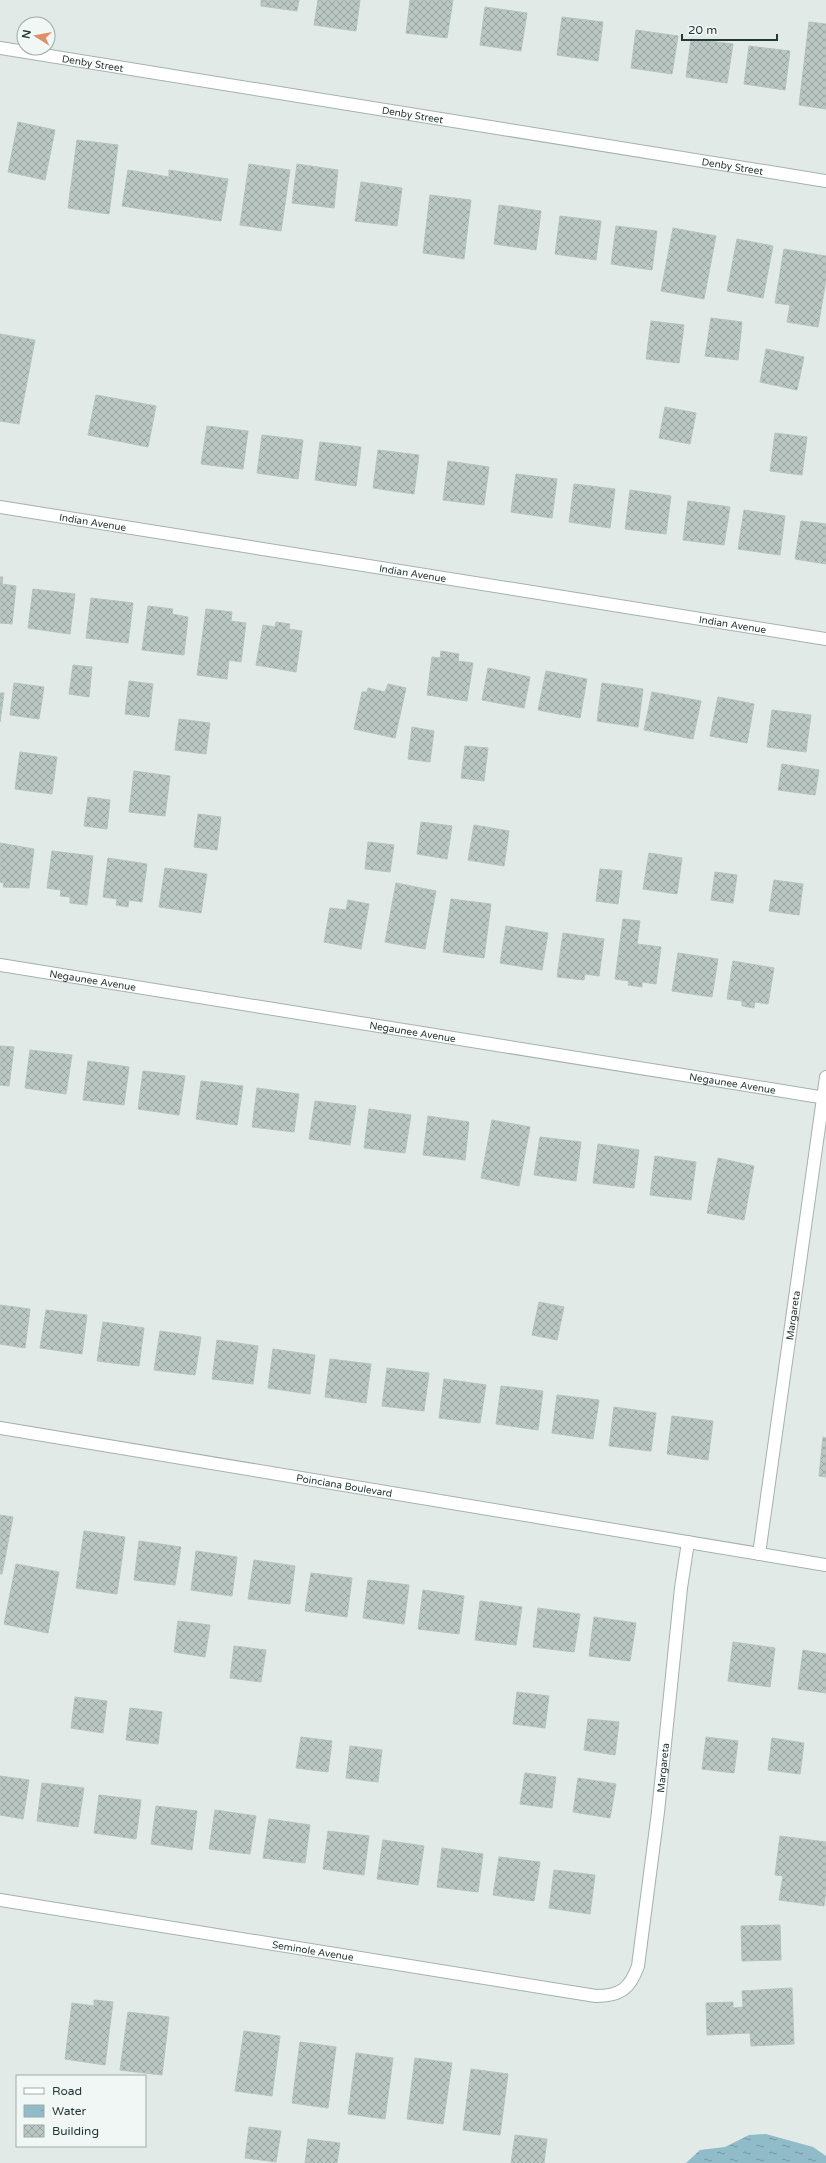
<svg xmlns="http://www.w3.org/2000/svg" width="826" height="2163" viewBox="0 0 826 2163" font-family="'Varela Round',sans-serif">
	<defs>
		<pattern id="water-ripples" width="26" height="14" patternUnits="userSpaceOnUse"><rect width="26" height="14" fill="#90bbc8"/><path d="M2 4q2-2 4 0t4 0M15 11q2-2 4 0t4 0" fill="none" stroke="#7599a3"/></pattern>
		<pattern id="building-cross-hatch" width="8" height="8" patternUnits="userSpaceOnUse"><rect width="8" height="8" fill="#bac7c3"/><path d="M0 0l8 8M0 8l8-8" fill="none" stroke="#97a39f"/></pattern>
	</defs>
	<rect width="100%" height="100%" fill="#e2eae7"/>
	<path fill="url(#water-ripples)" d="M766,2134L813,2147L826,2156V2163H686L700,2150L725,2147L749,2135Z"/>
	<path fill="url(#building-cross-hatch)" stroke="#b5c3be" d="M261,0H299L297,11L261,6Z
		M318,0H360L356,31L314,25Z
		M410,0H453L447,38L406,33Z
		M485,7L527,13L521,51L480,45Z
		M562,17L603,22L598,61L557,55Z
		M809,22L826,24V109L799,105Z
		M636,30L678,36L672,74L631,68Z
		M691,39L733,44L727,83L686,77Z
		M749,46L790,51L785,90L744,84Z
		M18,122L55,130L45,180L8,172Z
		M77,140L118,145L109,214L68,208Z
		M249,164L290,170L281,231L240,225Z
		M297,164L338,170L334,208L292,203Z
		M128,170L169,177V170L228,179L221,221L122,206Z
		M361,182L402,188L397,226L355,221Z
		M430,195L471,200L464,259L423,253Z
		M499,205L541,211L536,250L494,244Z
		M560,216L601,221L596,260L555,254Z
		M616,226L657,231L652,270L611,264Z
		M673,228L716,236L704,299L661,291Z
		M737,239L773,246L763,298L727,291Z
		M784,249L826,256V280L818,327L787,322L790,305L775,303Z
		M711,318L742,322L738,360L705,356Z
		M651,321L684,325L679,363L646,359Z
		M0,334L35,340L19,424L0,421Z
		M766,349L804,357L797,390L760,382Z
		M96,395L156,406L148,447L88,435Z
		M665,407L696,413L690,444L659,438Z
		M207,426L248,431L243,469L201,464Z
		M775,433L807,437L802,475L770,471Z
		M262,435L303,440L298,479L257,473Z
		M320,442L361,447L356,486L315,480Z
		M378,450L419,455L414,494L373,488Z
		M448,461L489,467L484,505L443,500Z
		M516,474L557,479L552,518L511,512Z
		M574,484L615,489L610,528L569,522Z
		M630,490L671,496L666,534L625,529Z
		M688,501L730,507L724,545L683,540Z
		M744,510L785,516L780,555L738,549Z
		M801,521L826,524V564L795,559Z
		M0,577H3L2,584L16,586L12,624L0,623Z
		M33,589L75,594L70,634L28,628Z
		M91,598L133,603L128,643L86,638Z
		M148,606L173,609L172,614L188,617L184,655L142,650Z
		M206,609L232,612L231,621L246,623L241,662L229,660L227,679L197,675Z
		M276,622L290,624L289,629L302,631L296,672L256,665L263,625L275,627Z
		M441,651L459,654L458,661L473,663L467,701L427,695L432,657L440,658Z
		M73,665L92,667L89,697L69,694Z
		M488,668L530,677L524,708L482,700Z
		M546,671L587,679L580,718L538,710Z
		M129,681L153,684L149,717L125,714Z
		M14,683L44,687L39,719L10,715Z
		M602,683L643,689L638,727L597,721Z
		M388,684L406,688L395,738L354,729L362,692H367L368,688L385,692Z
		M652,692L701,701L693,739L644,730Z
		M0,693H4L0,722Z
		M718,697L754,704L747,743L710,736Z
		M772,710L811,715L806,752L767,747Z
		M179,719L210,723L206,754L175,750Z
		M412,727L434,731L430,762L408,759Z
		M465,746L488,748L484,781L461,778Z
		M20,752L57,757L52,794L15,789Z
		M782,764L819,770L815,795L778,790Z
		M134,771L170,776L165,816L129,812Z
		M88,797L110,800L107,829L84,826Z
		M198,814L221,817L217,850L194,847Z
		M421,822L452,826L447,859L417,854Z
		M474,825L509,831L504,866L468,860Z
		M368,842L394,845L390,872L365,869Z
		M0,843L34,849L29,888L3,887L4,883L0,882Z
		M52,851L93,856L87,905L70,903V897L60,896L61,890L47,888Z
		M649,853L682,858L677,894L643,889Z
		M108,858L147,864L142,902L129,900L128,907L116,905L117,899L103,897Z
		M165,868L207,874L201,913L159,907Z
		M600,869L622,871L618,904L596,901Z
		M715,872L737,875L733,903L711,900Z
		M774,880L803,884L799,915L769,911Z
		M396,883L436,891L425,949L385,942Z
		M451,899L491,904L484,958L443,952Z
		M348,900L369,904L361,949L324,942L330,908L346,910Z
		M623,919L640,921L637,944L661,947L656,984L642,982V987L628,985L629,981L615,979Z
		M506,926L548,933L542,970L500,963Z
		M563,933L604,939L599,976L585,974L584,980L557,977Z
		M678,953L718,959L712,997L672,991Z
		M733,961L774,968L768,1004L755,1002L754,1008L742,1006V1001L727,999Z
		M0,1046L14,1047L9,1086L0,1085Z
		M30,1050L72,1055L66,1094L25,1088Z
		M88,1061L129,1067L124,1105L83,1100Z
		M143,1071L185,1076L179,1115L138,1109Z
		M201,1081L243,1086L237,1125L196,1119Z
		M257,1088L299,1094L294,1132L252,1127Z
		M315,1101L356,1106L350,1145L309,1139Z
		M369,1109L411,1115L405,1153L364,1148Z
		M428,1116L469,1122L465,1160L423,1155Z
		M492,1120L530,1127L519,1186L481,1178Z
		M540,1137L581,1142L576,1181L534,1175Z
		M598,1144L639,1150L634,1188L593,1183Z
		M655,1156L696,1162L691,1200L650,1195Z
		M718,1158L754,1166L744,1220L707,1213Z
		M539,1302L564,1307L557,1340L532,1335Z
		M0,1305L30,1309L25,1348L0,1344Z
		M46,1310L87,1315L82,1354L40,1348Z
		M103,1322L144,1328L139,1366L97,1361Z
		M160,1331L201,1337L195,1375L154,1370Z
		M217,1340L258,1346L253,1384L212,1379Z
		M273,1349L315,1355L310,1394L268,1388Z
		M330,1359L371,1364L366,1403L325,1397Z
		M387,1368L429,1373L424,1411L382,1406Z
		M444,1379L486,1385L480,1423L439,1418Z
		M501,1386L543,1391L538,1430L496,1424Z
		M557,1395L599,1400L593,1439L552,1433Z
		M614,1407L656,1413L651,1451L609,1446Z
		M672,1416L713,1421L708,1460L667,1454Z
		M823,1437L826,1438V1477L819,1476Z
		M0,1515L13,1517L2,1574H0Z
		M84,1531L125,1537L117,1594L76,1588Z
		M139,1541L181,1547L175,1585L134,1580Z
		M196,1551L237,1557L232,1596L191,1590Z
		M254,1560L295,1566L290,1604L248,1599Z
		M16,1564L59,1572L48,1633L4,1624Z
		M311,1573L352,1578L347,1617L305,1611Z
		M368,1580L409,1585L404,1624L363,1618Z
		M423,1590L464,1596L459,1634L418,1629Z
		M480,1601L522,1607L516,1645L475,1640Z
		M538,1608L580,1614L574,1652L533,1647Z
		M594,1617L636,1623L630,1661L589,1656Z
		M178,1621L210,1625L205,1657L174,1652Z
		M733,1642L775,1648L770,1687L728,1681Z
		M234,1646L266,1650L261,1682L230,1678Z
		M803,1650L826,1654V1693L798,1689Z
		M517,1692L549,1696L545,1728L513,1724Z
		M75,1697L107,1701L103,1733L71,1728Z
		M130,1708L162,1712L158,1744L126,1740Z
		M588,1719L619,1722L615,1755L584,1750Z
		M301,1737L332,1741L328,1772L296,1768Z
		M706,1737L738,1741L734,1773L702,1769Z
		M772,1738L804,1743L800,1774L768,1770Z
		M350,1746L382,1750L378,1782L346,1778Z
		M525,1773L556,1777L552,1808L520,1804Z
		M0,1776L29,1780L23,1819L0,1815Z
		M578,1778L616,1784L610,1818L573,1812Z
		M42,1783L84,1788L78,1827L37,1821Z
		M99,1795L141,1800L136,1839L94,1833Z
		M156,1806L197,1811L192,1850L151,1844Z
		M215,1810L256,1816L250,1854L209,1849Z
		M269,1819L310,1825L305,1863L263,1858Z
		M328,1831L369,1836L364,1875L323,1869Z
		M780,1836L826,1842V1891L824,1906L779,1900L783,1876L775,1875Z
		M383,1840L424,1846L418,1885L377,1879Z
		M442,1848L483,1854L478,1892L437,1887Z
		M499,1857L540,1862L534,1901L493,1895Z
		M554,1870L595,1875L590,1914L549,1908Z
		M780,1925L781,1960L742,1961L741,1926Z
		M792,1988L794,2044L751,2046L750,2033L707,2035L706,2003L733,2002V2008L743,2007L742,1991Z
		M94,2000L113,2002L105,2065L65,2059L72,2003L94,2006Z
		M128,2012L169,2017L162,2075L120,2070Z
		M244,2031L280,2036L272,2096L235,2091Z
		M300,2042L336,2047L328,2108L292,2103Z
		M356,2053L393,2058L385,2119L348,2114Z
		M415,2058L452,2063L443,2124L407,2119Z
		M471,2069L508,2074L500,2135L463,2130Z
		M249,2127L281,2131L276,2162L245,2158Z
		M515,2135L547,2139L544,2163H511Z
		M308,2139L340,2143L337,2163H305Z"/>
	<g fill="none" stroke-linecap="round" stroke-linejoin="round">
		<defs>
			<g id="minor">
				<path id="s1" d="M0,48L826,181"/>
				<path id="s2" d="M0,507L826,639"/>
				<path id="s3" d="M0,965L826,1098"/>
				<path id="s4" d="M0,1428L826,1565"/>
				<path id="s5" d="M759,1554L826,1077"/>
				<path id="s6" d="M0,1900L596,1996C620,1996 630,1989 638,1966L658,1812L681,1588L688,1542"/>
			</g>
		</defs>
		<use href="#minor" stroke="#a5b1ae" stroke-width="14"/>
		<use href="#minor" stroke="#fff" stroke-width="12"/>
	</g>
	<g text-anchor="middle" stroke-width="3" stroke-linejoin="round" paint-order="stroke">
		<g font-size="10" fill="#243835" stroke="#f1f7f5">
			<text dy="4" stroke="none"><textPath href="#s1" startOffset="94">Denby Street</textPath></text>
			<text dy="4" stroke="none"><textPath href="#s1" startOffset="418">Denby Street</textPath></text>
			<text dy="4" stroke="none"><textPath href="#s1" startOffset="742">Denby Street</textPath></text>
			<text dy="4" stroke="none"><textPath href="#s2" startOffset="94">Indian Avenue</textPath></text>
			<text dy="4" stroke="none"><textPath href="#s2" startOffset="418">Indian Avenue</textPath></text>
			<text dy="4" stroke="none"><textPath href="#s2" startOffset="742">Indian Avenue</textPath></text>
			<text dy="4" stroke="none"><textPath href="#s3" startOffset="94">Negaunee Avenue</textPath></text>
			<text dy="4" stroke="none"><textPath href="#s3" startOffset="418">Negaunee Avenue</textPath></text>
			<text dy="4" stroke="none"><textPath href="#s3" startOffset="742">Negaunee Avenue</textPath></text>
			<text dy="4" stroke="none"><textPath href="#s5" startOffset="241">Margareta</textPath></text>
			<text dy="4" stroke="none"><textPath href="#s4" startOffset="349">Poinciana Boulevard</textPath></text>
			<text dy="4" stroke="none"><textPath href="#s6" startOffset="860">Margareta</textPath></text>
			<text dy="4" stroke="none"><textPath href="#s6" startOffset="317">Seminole Avenue</textPath></text>
		</g>
	</g>
	<rect x="16" y="2075" width="130" height="72" fill="#f1f7f5" stroke="#9faba8"/>
	<rect x="24" y="2088" width="20" height="6" fill="#ffffff" stroke="#9faba8"/>
	<text x="52" y="2095" font-size="12" fill="#243835">Road</text>
	<rect x="24" y="2105" width="20" height="12" fill="url(#water-ripples)" stroke="#9faba8"/>
	<text x="52" y="2115" font-size="12" fill="#243835">Water</text>
	<rect x="24" y="2125" width="20" height="12" fill="url(#building-cross-hatch)" stroke="#9faba8"/>
	<text x="52" y="2135" font-size="12" fill="#243835">Building</text>
	<g transform="translate(36 36) rotate(281)"><circle r="19" fill="#f1f7f5" stroke="#9faba8"/>
	<path d="M0-3L7 15L0 10L-7 15Z" fill="#e09069"/>
	<text y="-6" font-size="11" font-weight="bold" text-anchor="middle" fill="#243835">N</text>
	</g>
	<path d="M682 34v6h95v-6" fill="none" stroke="#243835" stroke-width="2"/>
	<text x="688" y="34" font-size="12" fill="#243835" stroke="#f1f7f5" stroke-width="3" paint-order="stroke">20 m</text>
</svg>
